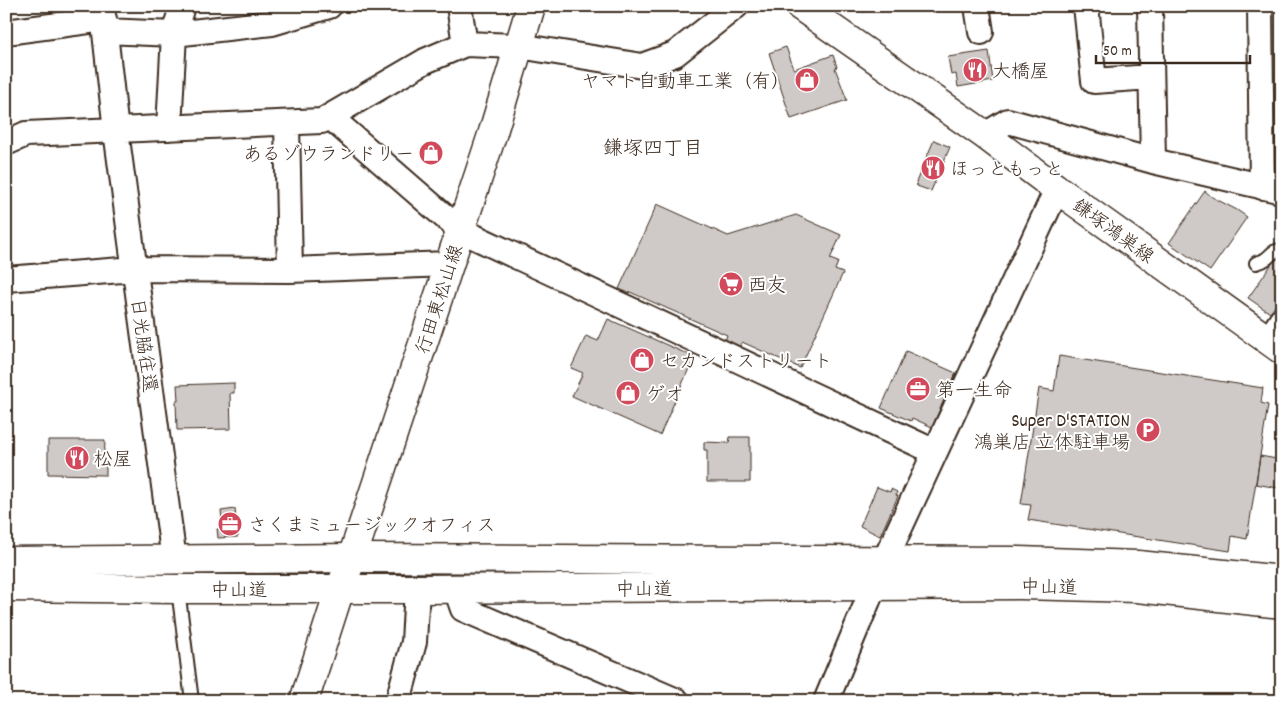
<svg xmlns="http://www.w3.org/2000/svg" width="1288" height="707" viewBox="0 0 1288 707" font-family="Dekko,'Klee One',sans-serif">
	<rect width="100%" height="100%" fill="#fff"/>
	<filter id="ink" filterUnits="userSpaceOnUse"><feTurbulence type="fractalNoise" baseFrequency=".02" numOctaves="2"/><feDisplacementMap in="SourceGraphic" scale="10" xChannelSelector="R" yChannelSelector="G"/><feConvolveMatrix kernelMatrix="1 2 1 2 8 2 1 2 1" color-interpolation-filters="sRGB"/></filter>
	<g filter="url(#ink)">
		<path fill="#cfcac7" stroke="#3b2a1e" d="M862,6H896L863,12Z
			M786,47L794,69L833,55L837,67L835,68L847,100L791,119L769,53Z
			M989,51L993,81L958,87L956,74L951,75L948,57Z
			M934,140L950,147L931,191L917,186L916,182Z
			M1205,191L1212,197L1237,210L1247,217L1210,271L1169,243Z
			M657,204L728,236L796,215L841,235L830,259L838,262L835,270L843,273L800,368L742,342L740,347L725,341L727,335L630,292L629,293L619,289Z
			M1276,258L1282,263V302L1273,315L1248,298Z
			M608,319L694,357L660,435L572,396L583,373L571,368L586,336L598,341Z
			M906,351L956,373L932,427L912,418L911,421L881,408Z
			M1059,356L1263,388L1261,403L1268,405L1247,539L1232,536L1230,551L1028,520L1031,505L1021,504L1039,388L1054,391Z
			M234,383V393H230L231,429L177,430L176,401H178L177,385Z
			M730,437H750V482H707V450H704V442L729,443Z
			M48,440H105L104,465H106V475L48,474Z
			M1260,456L1282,460V484L1279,483L1278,488L1256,484Z
			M877,487L890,492L891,489L897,492L896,495L898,496L880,536L860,526Z
			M235,509L238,537L218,538L217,529H223L221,511Z"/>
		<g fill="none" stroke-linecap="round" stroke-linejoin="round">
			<defs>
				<path id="lane" d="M1256,263C1258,262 1261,262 1264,260C1272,256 1271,250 1282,250
					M1263,337L1282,309
					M178,589L192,701"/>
				<path id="street" d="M102,6L116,131L174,560
					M459,6L465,44
					M977,6L981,32
					M1086,6L1094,81L1151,77
					M1260,6L1262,187
					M105,31L174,34L272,23L329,6
					M6,32L104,19
					M330,117L460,230L935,452
					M287,123L290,270
					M169,128L174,34L182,6
					M985,135L1008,121L1153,161L1150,6
					M6,143L26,134L322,121L425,61L465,44L519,46L642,66L675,54L736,6
					M1153,161L1282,191
					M6,279L135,269L290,270L449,264
					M885,560L1057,189
					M456,589L463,609L677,701
					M398,701L414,642L417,589
					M826,701L874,586"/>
				<path id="secondary" d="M800,6L985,135L1057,189L1282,350
					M304,701L340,589"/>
				<path id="primary" d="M340,589L352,558L493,132L531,6"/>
				<path id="highway" d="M6,561L352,558L1019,561L1138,565L1282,580
					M6,587L178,589H417L1020,585L1137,588L1282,604"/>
			</defs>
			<use href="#lane" stroke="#3b2a1e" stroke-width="16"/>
			<use href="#street" stroke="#3b2a1e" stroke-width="28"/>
			<use href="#secondary" stroke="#3b2a1e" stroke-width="31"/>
			<use href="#primary" stroke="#3b2a1e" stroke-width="31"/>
			<use href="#highway" stroke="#3b2a1e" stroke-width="31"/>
			<use href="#lane" stroke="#fff" stroke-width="12"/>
			<use href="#street" stroke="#fff" stroke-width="24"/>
			<use href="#secondary" stroke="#fff" stroke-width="28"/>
			<use href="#primary" stroke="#fff" stroke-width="28"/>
			<use href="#highway" stroke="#fff" stroke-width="28"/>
		</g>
	</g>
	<defs>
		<symbol id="restaurant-disc" viewBox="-11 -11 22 22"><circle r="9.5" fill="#d1495b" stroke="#fff"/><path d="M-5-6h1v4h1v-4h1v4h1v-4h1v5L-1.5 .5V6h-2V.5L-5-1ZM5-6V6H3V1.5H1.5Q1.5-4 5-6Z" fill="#fff"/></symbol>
		<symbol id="shop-disc" viewBox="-11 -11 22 22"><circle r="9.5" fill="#d1495b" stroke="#fff"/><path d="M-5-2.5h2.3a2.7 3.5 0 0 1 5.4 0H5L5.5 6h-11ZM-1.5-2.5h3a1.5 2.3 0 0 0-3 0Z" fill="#fff"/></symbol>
		<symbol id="supermarket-disc" viewBox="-11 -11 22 22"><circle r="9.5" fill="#d1495b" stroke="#fff"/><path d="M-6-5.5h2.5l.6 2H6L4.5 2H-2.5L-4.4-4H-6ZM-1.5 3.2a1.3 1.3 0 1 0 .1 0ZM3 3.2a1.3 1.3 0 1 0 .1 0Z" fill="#fff"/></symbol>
		<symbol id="office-disc" viewBox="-11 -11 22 22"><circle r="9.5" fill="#d1495b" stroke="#fff"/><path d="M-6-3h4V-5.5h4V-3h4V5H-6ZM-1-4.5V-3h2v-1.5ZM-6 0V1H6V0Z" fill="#fff"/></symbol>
		<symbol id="parking-disc" viewBox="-11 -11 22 22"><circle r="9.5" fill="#d1495b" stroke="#fff"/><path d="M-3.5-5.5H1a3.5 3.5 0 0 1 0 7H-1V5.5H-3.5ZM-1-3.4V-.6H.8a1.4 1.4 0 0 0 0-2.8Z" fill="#fff"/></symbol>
	</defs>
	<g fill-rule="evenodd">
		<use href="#restaurant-disc" x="961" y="56" width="28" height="28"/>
		<use href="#shop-disc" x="793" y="66" width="28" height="28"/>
		<use href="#shop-disc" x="417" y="139" width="28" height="28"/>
		<use href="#restaurant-disc" x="919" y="154" width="28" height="28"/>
		<use href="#supermarket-disc" x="717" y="270" width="28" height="28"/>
		<use href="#shop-disc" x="628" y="346" width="28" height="28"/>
		<use href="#office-disc" x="904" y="375" width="28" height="28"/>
		<use href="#shop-disc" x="614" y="379" width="28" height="28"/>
		<use href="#parking-disc" x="1134" y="416" width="28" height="28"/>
		<use href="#restaurant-disc" x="63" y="444" width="28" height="28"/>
		<use href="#office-disc" x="216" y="510" width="28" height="28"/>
	</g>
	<g text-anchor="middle" stroke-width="4" stroke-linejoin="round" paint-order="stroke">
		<g font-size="19" fill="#3b2a1e" stroke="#fff" text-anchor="start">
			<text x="992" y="77">大橋屋</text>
			<text x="790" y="87" text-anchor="end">ヤマト自動車工業（有）</text>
			<text x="414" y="160" text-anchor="end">あるゾウランドリー</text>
			<text x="950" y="175">ほっともっと</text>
			<text x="748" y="291">西友</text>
			<text x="660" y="367">セカンドストリート</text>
			<text x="936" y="396">第一生命</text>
			<text x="646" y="400">ゲオ</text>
			<text x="1130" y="426" text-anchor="end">Super D'STATION<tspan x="1130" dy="22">鴻巣店 立体駐車場</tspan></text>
			<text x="94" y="465">松屋</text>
			<text x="248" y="531">さくまミュージックオフィス</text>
		</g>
		<g font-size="19" fill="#3b2a1e" stroke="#fff">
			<text transform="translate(1114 230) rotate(36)" y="7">鎌塚鴻巣線</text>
			<text transform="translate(438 299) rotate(-72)" y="7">行田東松山線</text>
			<text transform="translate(145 345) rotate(82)" y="7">日光脇往還</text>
			<text transform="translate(1049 586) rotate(1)" y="7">中山道</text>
			<text x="644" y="595">中山道</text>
			<text x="239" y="596">中山道</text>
		</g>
		<g font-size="20" fill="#3b2a1e" stroke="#fff">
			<text x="653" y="154">鎌塚四丁目</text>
		</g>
	</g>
	<rect width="1288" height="707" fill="none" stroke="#fff" stroke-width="25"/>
	<rect x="12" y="12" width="1263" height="682" fill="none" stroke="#3b2a1e" stroke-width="2" filter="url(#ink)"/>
	<path d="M1096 55v8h154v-8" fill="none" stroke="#3b2a1e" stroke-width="2.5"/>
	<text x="1103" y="55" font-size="15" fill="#3b2a1e" stroke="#ffffff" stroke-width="4" paint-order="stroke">50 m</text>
</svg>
